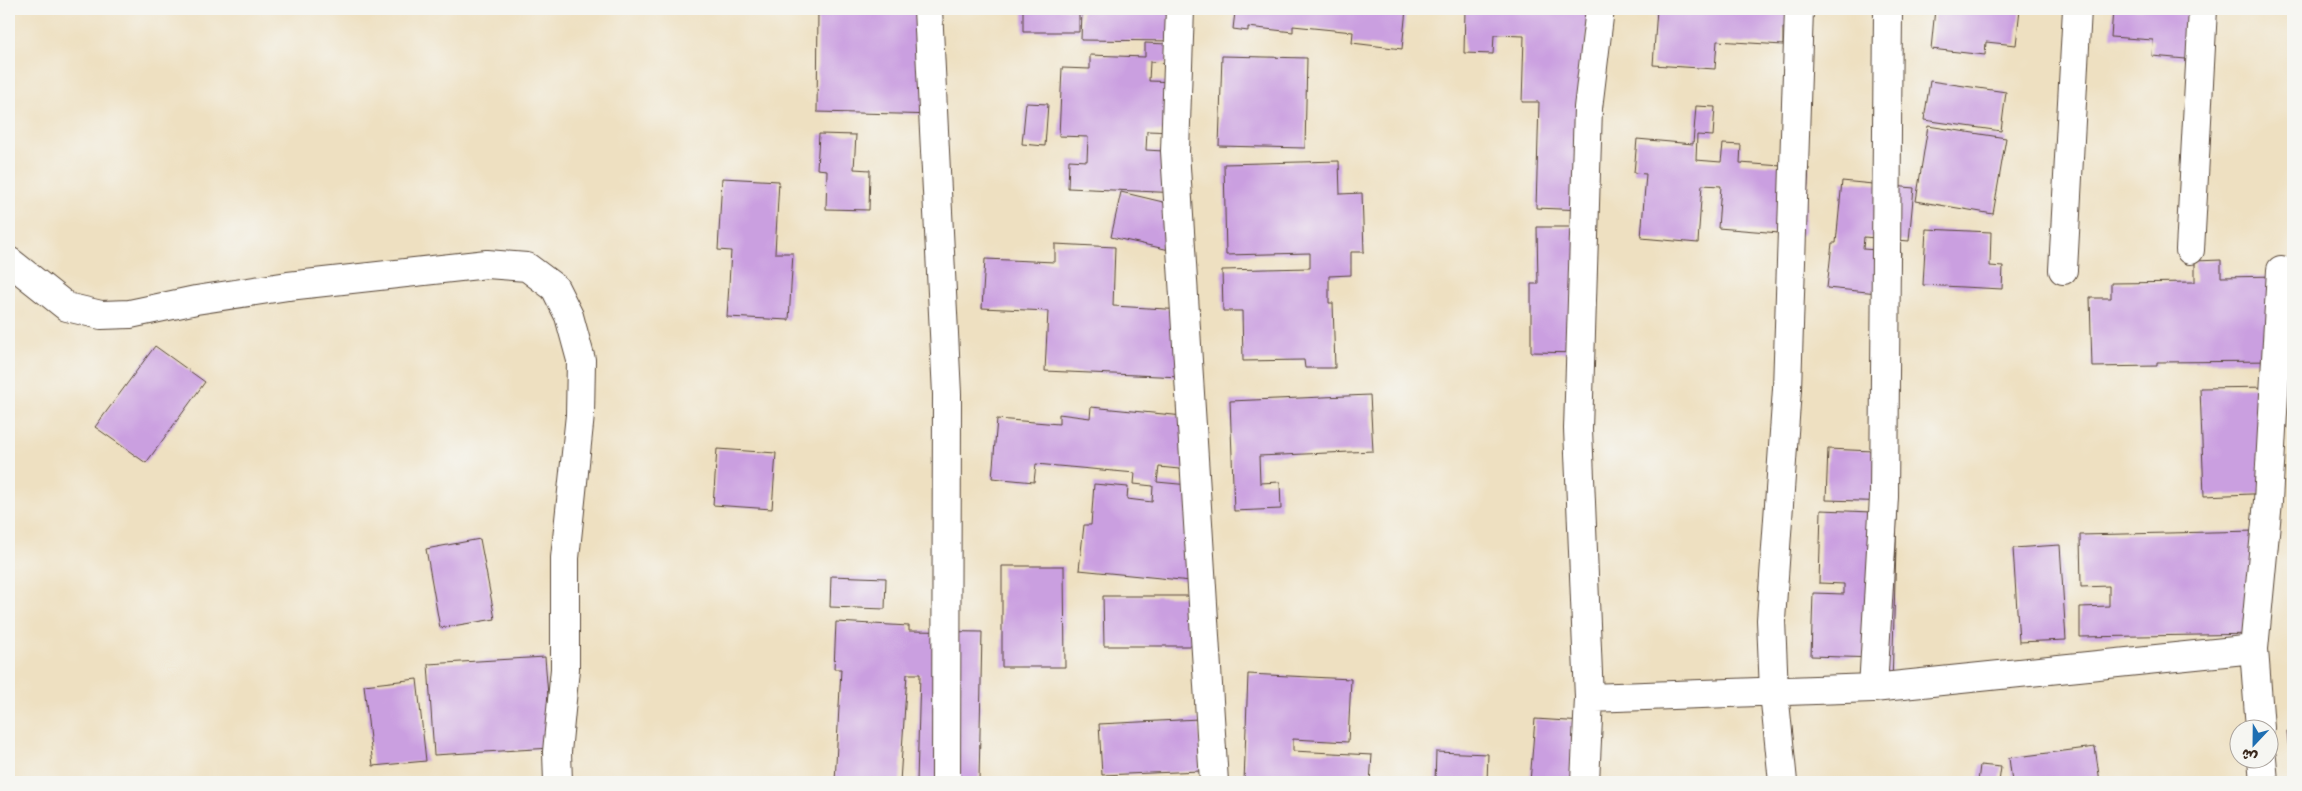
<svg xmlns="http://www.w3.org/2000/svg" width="2302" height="791" viewBox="0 0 2302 791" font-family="'Playpen Sans','Playpen Sans Arabic',sans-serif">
	<rect width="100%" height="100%" fill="#f6f6f2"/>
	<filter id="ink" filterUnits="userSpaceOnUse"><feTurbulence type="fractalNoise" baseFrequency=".02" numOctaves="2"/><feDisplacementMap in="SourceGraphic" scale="10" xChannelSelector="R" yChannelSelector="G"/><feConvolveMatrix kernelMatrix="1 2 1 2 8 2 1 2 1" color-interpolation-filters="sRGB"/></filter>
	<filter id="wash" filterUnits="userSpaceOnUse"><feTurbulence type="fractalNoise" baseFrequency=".0096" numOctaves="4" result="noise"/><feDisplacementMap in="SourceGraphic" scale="20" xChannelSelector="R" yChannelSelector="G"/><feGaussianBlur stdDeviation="1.12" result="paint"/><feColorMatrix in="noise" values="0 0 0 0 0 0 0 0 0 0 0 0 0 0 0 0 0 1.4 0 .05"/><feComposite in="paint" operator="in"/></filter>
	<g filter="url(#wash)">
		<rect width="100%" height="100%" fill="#eee0c1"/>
		<g id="blocks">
			<path fill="#ca9fe0" d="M818,9H929L938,115L817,112Z
				M1023,9H1079V32H1023Z
				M1082,9H1174V41L1081,40Z
				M1226,9H1406L1402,49L1352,43L1353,32L1293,26V32L1248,27V31L1233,29L1235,12L1226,11Z
				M1465,9H1588L1583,210L1536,208L1539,102H1522L1524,36L1494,35L1493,54L1464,53Z
				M1657,9H1805L1804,29L1783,28V45L1717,41L1715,69L1653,65Z
				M1935,9H2020L2016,45L1986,42L1985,55L1931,49Z
				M2113,9H2201L2197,60L2152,56L2153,40L2111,37Z
				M1145,43L1168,44L1167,63L1150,62L1149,81L1178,82L1175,132L1147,131L1146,150L1181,152L1180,193L1068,188L1069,160L1087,161L1088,137L1059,136L1062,68L1090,69V55L1145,57Z
				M1222,56L1307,58L1305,148L1219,146Z
				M1930,81L2006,92L2001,131L1924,120Z
				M1026,103L1048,104L1045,146L1022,144Z
				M1696,106L1715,107L1713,136L1697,135L1696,160L1721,162L1723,144L1741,145L1740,163L1809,168L1804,235L1718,228L1721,186L1702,185L1698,243L1641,238L1646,174L1634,173L1637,139L1693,144Z
				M1928,126L2006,138L1993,214L1916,201Z
				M819,134L856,135L854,169L870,170L869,210L826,209L827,170L817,169Z
				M1339,161L1340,194L1362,193L1364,252H1351V275L1329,276V303H1333L1335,368H1305L1304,360L1243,361L1242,311H1223L1222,270L1310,268V253L1226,255L1224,164Z
				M722,178L779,181L775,253H793L789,320L727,317L731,251L718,250Z
				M1842,181L1914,188L1909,241L1864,237L1863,249L1901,252L1898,295L1827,288L1832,243H1836Z
				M1121,192L1184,207L1174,251L1111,237Z
				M1537,227H1583V353L1531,352V284H1538Z
				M1926,229L1991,232L1990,266L2003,267L2002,289L1923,285Z
				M1055,244L1115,247L1113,306L1184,310L1181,377L1045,371L1048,311L982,308L985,259L1055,262Z
				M2221,260V277L2280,276L2281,361L2157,362V366L2092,367L2090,298H2111V283L2195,282V261Z
				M155,346L205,382L146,463L95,427Z
				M2272,387L2275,493L2204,496L2200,388Z
				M1370,395L1373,451L1259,456L1260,483L1280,482L1281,509L1234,511L1230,401Z
				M1091,407L1194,417L1189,470L1159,467L1157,482L1200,486L1191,581L1079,570L1084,525H1091L1094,484L1128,487L1127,499L1152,502L1153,486L1134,484L1135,473L1036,464L1034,482L992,478L997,419L1059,424V414L1090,418Z
				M717,449L776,453L772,509L713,505Z
				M1828,449L1896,452L1894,502L1826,500Z
				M1821,510L1897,513L1892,684L1876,658L1811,656L1813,593L1844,594V584L1819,583Z
				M2256,531L2259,634L2080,637V607L2109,606V586L2081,587L2080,535Z
				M480,539L495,619L440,628L426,549Z
				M2060,545L2066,640L2019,642L2013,548Z
				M1002,566H1064L1065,667H1002Z
				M831,576L886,578L885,609L830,607Z
				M1103,596H1204L1205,646H1104Z
				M836,622L909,626V631L982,632L979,782H917L920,674H907L900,782H835L841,669H834Z
				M545,657L552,748L434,755L428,664Z
				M1248,674L1351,679L1348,742L1293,739V751L1372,755L1370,782H1244Z
				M417,679L426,761L373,766L364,685Z
				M1199,719L1201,771L1102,775L1099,724Z
				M1535,719L1600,723L1596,782H1530Z
				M2287,731H2293V750L2289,751Z
				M2095,747L2100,782H2012L2009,758Z
				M1436,752L1488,754L1487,782H1435Z
				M1980,765L2001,767L1999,782H1978Z"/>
		</g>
	</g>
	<g filter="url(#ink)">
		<use href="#blocks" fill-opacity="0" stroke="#564536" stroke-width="1"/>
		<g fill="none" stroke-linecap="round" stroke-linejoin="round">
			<defs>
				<path id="minor" d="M928,9L947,394L946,782
					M1180,9L1175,151L1214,782
					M2190,250L2203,9
					M9,261L67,307L101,315L130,314L196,300L288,286L487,264L527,267L555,288L569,316L581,360L580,415L565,558V669L557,752L558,782
					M2063,270L2077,9
					M2254,649L2268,501L2281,270
					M1873,688L1884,497L1888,9
					M1589,698L1873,688L2254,649L2260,728
					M2262,758L2264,782
					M1585,782L1589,698L1578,429L1588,108L1600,9
					M1783,782L1774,692L1771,620L1787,389L1799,9"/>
			</defs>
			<use href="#minor" stroke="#564536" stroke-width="30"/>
			<use href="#minor" stroke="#fff" stroke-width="28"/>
		</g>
	</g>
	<rect width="2302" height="791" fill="none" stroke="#f6f6f2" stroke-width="30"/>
	<g transform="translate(2254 744) rotate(202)"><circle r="24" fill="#f6f6f2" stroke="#aba49d"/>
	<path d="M0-4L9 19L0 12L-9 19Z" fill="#1f6fb2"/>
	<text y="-8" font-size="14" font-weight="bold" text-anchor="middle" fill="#3b2a1e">ش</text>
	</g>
</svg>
